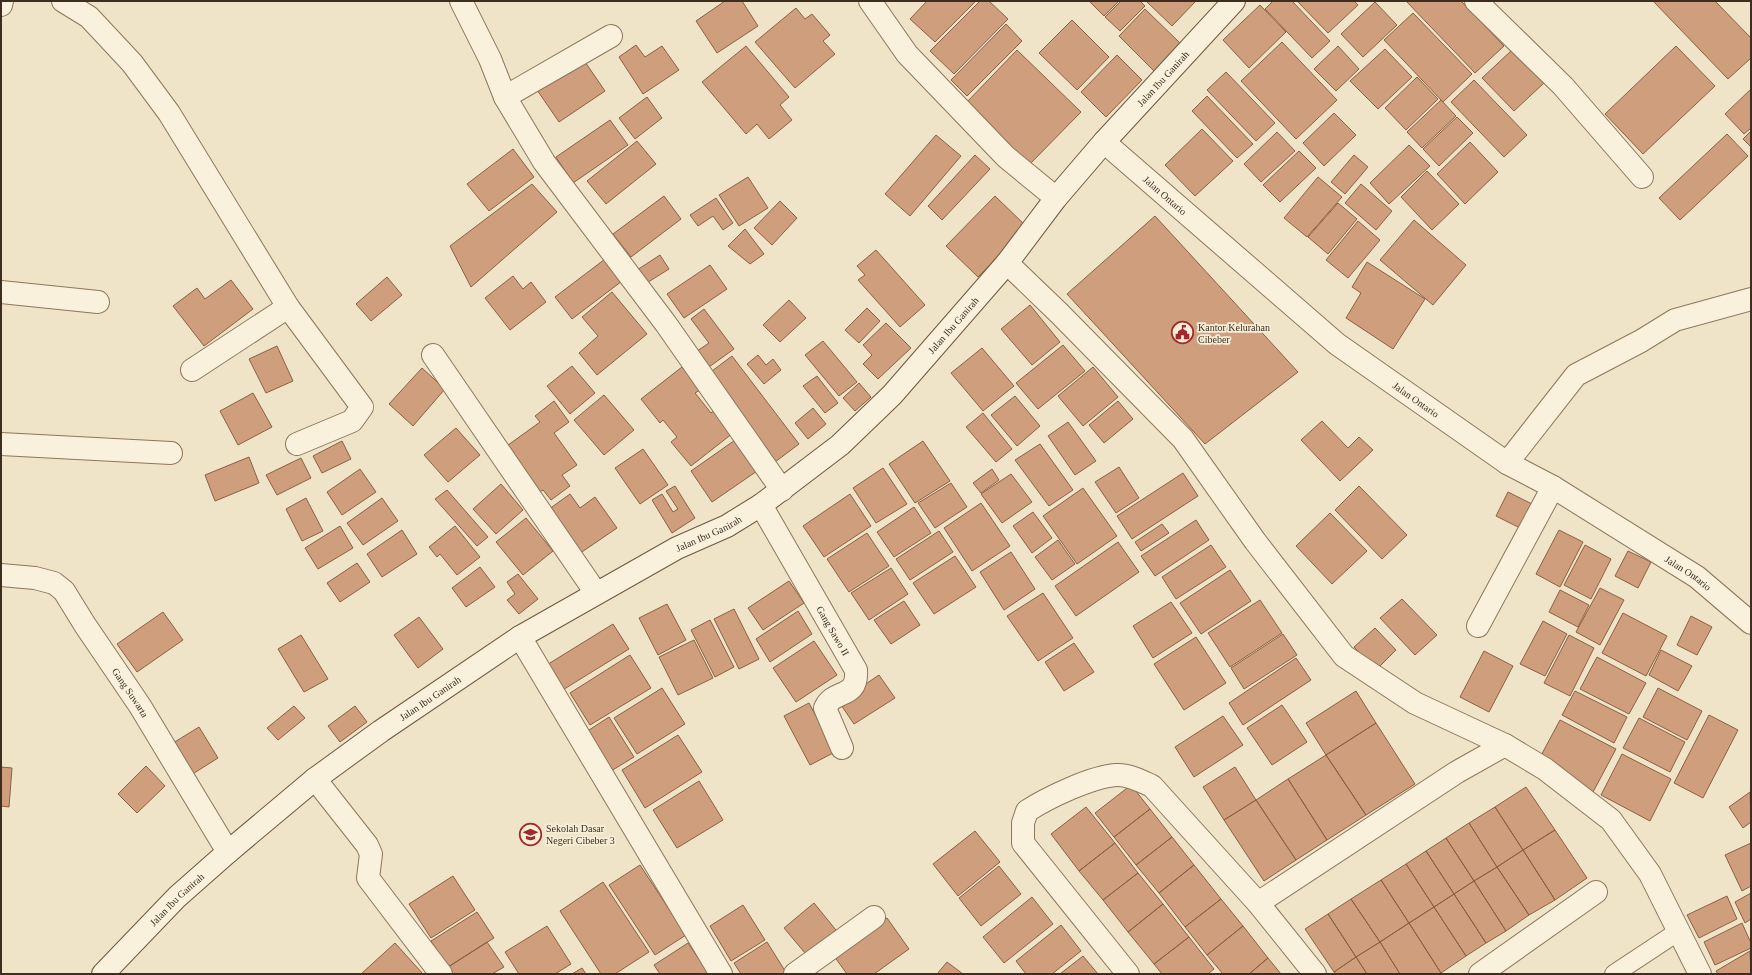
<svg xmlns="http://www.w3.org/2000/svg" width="1752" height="975" viewBox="0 0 1752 975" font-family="Georgia,serif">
	<rect width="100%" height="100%" fill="#f0e4c8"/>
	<path fill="#cf9f7d" stroke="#8d5f41" d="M725,1H742L758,26L717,53L696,21Z
		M927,1H976L935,42L910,19Z
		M980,1H989L1008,19L954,74L930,51Z
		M1089,1H1119L1104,16Z
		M1121,1H1140L1145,6L1120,31L1105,17Z
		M1146,1H1194L1195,2L1172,26Z
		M1273,1H1292L1330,41L1312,58L1265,9Z
		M1297,1H1354L1358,5L1328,33Z
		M1406,1H1461L1504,46L1475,73Z
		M1653,1H1715L1751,38V58L1728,79Z
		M1375,2L1397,25L1363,57L1341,34Z
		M1260,5L1286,32L1249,68L1223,40Z
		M796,8L805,19L812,14L830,35L823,41L835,54L795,88L755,42Z
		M1145,9L1181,44L1154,71L1119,36Z
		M1413,13L1472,74L1443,102L1384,40Z
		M1072,20L1109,57L1077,90L1039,53Z
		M1006,24L1022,41L967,96L951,80Z
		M1282,42L1337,100L1296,139L1241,81Z
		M636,45L645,57L662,46L679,70L643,94L619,57Z
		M746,46L789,97L780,105L792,120L769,139L757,124L746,134L702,82Z
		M1338,46L1359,69L1336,91L1314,69Z
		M1676,46L1715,86L1643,154L1605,114Z
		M1385,49L1412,77L1378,109L1350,81Z
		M1017,50L1081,112L1029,165L966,103Z
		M1512,50L1544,83L1514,111L1482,78Z
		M1117,55L1142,80L1106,117L1081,92Z
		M581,56L605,91L559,122L535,87Z
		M1226,72L1275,123L1256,141L1207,90Z
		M1417,77L1438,99L1406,130L1385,108Z
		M1474,80L1527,135L1504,157L1451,102Z
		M1751,89V128L1744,134L1725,114Z
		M1207,96L1253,144L1237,158L1192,111Z
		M647,97L662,118L635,139L619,118Z
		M1441,100L1456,116L1422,148L1407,132Z
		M1334,113L1356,135L1324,166L1303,143Z
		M1457,117L1473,133L1439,166L1423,149Z
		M610,120L628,145L573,183L556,157Z
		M1202,129L1233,161L1195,196L1165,165Z
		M1751,131V147L1743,139Z
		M1277,132L1295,151L1261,182L1244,164Z
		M1727,134L1748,156L1680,220L1659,198Z
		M936,135L961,156L910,216L885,194Z
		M637,141L656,164L606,204L587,181Z
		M1470,142L1498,172L1465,204L1437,174Z
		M1409,145L1430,166L1389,204L1370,183Z
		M513,149L534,177L489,211L467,184Z
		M1299,151L1316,168L1280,202L1263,185Z
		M975,155L990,169L942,220L928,206Z
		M1354,155L1368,167L1345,194L1331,182Z
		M1427,171L1459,204L1432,230L1401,197Z
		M748,177L768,208L739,226L719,195Z
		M1318,177L1342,197L1307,237L1284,218Z
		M532,184L557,212L471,287L450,246Z
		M1361,184L1392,211L1376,230L1345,203Z
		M664,196L681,219L631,257L613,234Z
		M995,196L1027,227L978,277L946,246Z
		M716,198L733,223L723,230L713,216L698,226L690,215Z
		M780,201L797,218L772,245L754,228Z
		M1338,203L1357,219L1328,254L1308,237Z
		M1155,216L1298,372L1205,444L1067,294Z
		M1414,220L1466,265L1433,305L1380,260Z
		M1358,221L1380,240L1348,278L1326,260Z
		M745,229L764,254L750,264L728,246Z
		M876,250L925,305L900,327L858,280L865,275L857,266Z
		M660,255L669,269L645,284L637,270Z
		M609,256L626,278L572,319L555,297Z
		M1367,262L1425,299L1393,349L1346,318L1361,293L1352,287Z
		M710,265L727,289L684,318L667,294Z
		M513,276L523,289L531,282L546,302L510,330L485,298Z
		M387,277L402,295L371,321L356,304Z
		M231,280L253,309L204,346L173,306L197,288L205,299Z
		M612,292L647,334L597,375L579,353L598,336L582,317Z
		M789,300L806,318L780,342L763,325Z
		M1030,305L1060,342L1032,365L1001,329Z
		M867,308L880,321L859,343L845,330Z
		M704,309L734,349L709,367L697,351L709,343L691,319Z
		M886,323L911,348L878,379L863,364L872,355L863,345Z
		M823,341L857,382L839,396L805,355Z
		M1063,345L1085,371L1038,409L1016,383Z
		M277,346L293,381L266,393L249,359Z
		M982,348L1014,386L983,411L951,373Z
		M758,355L766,365L773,359L781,370L764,384L747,364Z
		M732,356L799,444L775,462L708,374Z
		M572,366L595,393L570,414L547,386Z
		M682,367L700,390L695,393L711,413L715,410L733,433L691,466L671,442L677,437L663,420L660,423L641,399Z
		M1093,367L1118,397L1083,426L1058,396Z
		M422,368L445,389L413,426L389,404Z
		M817,376L838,403L825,413L803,386Z
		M859,383L871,397L855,411L843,398Z
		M253,393L272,427L238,445L220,411Z
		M604,395L634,430L604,455L574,420Z
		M1015,396L1040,426L1017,446L991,415Z
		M554,401L569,422L554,433L577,465L562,475L570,486L551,500L543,490L538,493L504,448L540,422L535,416Z
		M1118,401L1133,419L1104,443L1089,425Z
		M813,408L826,424L808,439L795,423Z
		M983,413L1012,449L996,462L966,427Z
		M1322,421L1348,448L1359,437L1373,450L1340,481L1301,440Z
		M1068,422L1096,461L1075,475L1048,436Z
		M456,428L480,455L448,482L424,455Z
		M738,438L760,469L712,502L691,471Z
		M342,441L351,459L322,473L313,456Z
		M923,441L950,481L915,503L889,464Z
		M1040,444L1073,490L1049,506L1015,460Z
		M643,449L668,485L640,504L615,468Z
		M249,457L259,483L215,501L205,475Z
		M301,458L311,478L277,495L266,475Z
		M1119,467L1139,498L1116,513L1095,482Z
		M883,468L907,504L876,523L853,488Z
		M360,469L376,492L342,515L327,492Z
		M992,469L999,480L981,493L973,483Z
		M1183,473L1198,496L1132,539L1117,516Z
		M1011,474L1032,502L1002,523L981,494Z
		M951,483L967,507L935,528L918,503Z
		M501,484L523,510L496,534L473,509Z
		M675,486L695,518L672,533L652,500L662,494L673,512L678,509L666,491Z
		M1359,486L1407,535L1382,559L1335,510Z
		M1083,488L1117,536L1077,564L1043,516Z
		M447,490L488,537L477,546L435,499Z
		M1508,492L1534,505L1522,529L1496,516Z
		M570,494L580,508L595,497L617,528L576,556L545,512Z
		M850,494L871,526L824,557L803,526Z
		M306,498L323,531L302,541L286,509Z
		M382,498L398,521L363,545L347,523Z
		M981,503L1010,546L972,571L944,528Z
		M914,507L931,533L894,557L877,532Z
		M1033,512L1052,538L1032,553L1013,526Z
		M1330,513L1367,551L1332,584L1296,546Z
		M526,518L553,551L523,575L496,542Z
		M1196,520L1209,540L1155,576L1141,556Z
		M1162,524L1169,533L1141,551L1135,542Z
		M340,526L353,548L318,569L305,548Z
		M455,526L480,557L457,575L440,554L437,557L429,547Z
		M402,530L417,554L382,577L367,554Z
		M1559,530L1583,542L1560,587L1536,574Z
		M939,531L953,552L910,580L896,559Z
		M867,533L889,566L849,592L827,559Z
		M1058,540L1075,564L1052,580L1035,557Z
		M1118,542L1139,572L1076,616L1055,586Z
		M1211,545L1226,567L1176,599L1162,577Z
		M1585,545L1611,559L1591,599L1564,585Z
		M1628,551L1651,562L1638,588L1615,576Z
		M1011,552L1035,589L1004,610L980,572Z
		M955,556L976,587L934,614L913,583Z
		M357,563L370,582L340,602L327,583Z
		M480,567L495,587L466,607L452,588Z
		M891,568L908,594L869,620L851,593Z
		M1230,570L1251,601L1201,634L1180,603Z
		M518,574L538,599L519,614L507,600L515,594L507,582Z
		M789,581L804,603L763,630L748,608Z
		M1600,588L1624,600L1600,645L1576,632Z
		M1560,590L1589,605L1578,627L1549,612Z
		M1043,593L1073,638L1038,661L1007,616Z
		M1402,599L1437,635L1415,655L1380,618Z
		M1260,600L1282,633L1230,667L1208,633Z
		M904,601L920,625L891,644L874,620Z
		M1171,602L1192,633L1153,658L1133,626Z
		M667,604L686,640L658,655L639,618Z
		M734,609L759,659L739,669L714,619Z
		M798,611L812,634L770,662L756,639Z
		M163,612L183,640L137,672L117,644Z
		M1623,613L1667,636L1646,676L1602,653Z
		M1691,616L1712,627L1697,655L1677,645Z
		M419,617L443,649L418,668L394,635Z
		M710,620L734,667L715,677L691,630Z
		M1543,621L1567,634L1545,676L1520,664Z
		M613,624L629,649L561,691L545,666Z
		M1375,628L1396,650L1376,670L1354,647Z
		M1283,634L1297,655L1244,689L1231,668Z
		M301,635L328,679L304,692L278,649Z
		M1569,635L1594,648L1570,696L1544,683Z
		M1196,637L1226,683L1184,710L1154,664Z
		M694,640L713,678L678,695L659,657Z
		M814,641L837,675L796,702L773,668Z
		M1074,643L1094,672L1064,691L1045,662Z
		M1661,650L1692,666L1678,691L1649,675Z
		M1484,651L1513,666L1489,712L1460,697Z
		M630,655L651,688L590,725L570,693Z
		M1597,657L1646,683L1629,714L1580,689Z
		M1296,658L1311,680L1243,725L1229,703Z
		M879,675L895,698L854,724L839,702Z
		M662,688L685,724L637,754L614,718Z
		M1658,688L1702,711L1687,740L1643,717Z
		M1356,691L1376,723L1326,755L1306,723Z
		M1575,691L1627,717L1614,743L1562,715Z
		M809,703L835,752L810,765L784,716Z
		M1282,705L1307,742L1272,765L1247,728Z
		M294,706L305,718L278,740L267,728Z
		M355,706L367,722L340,742L328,726Z
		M1709,715L1738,730L1703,798L1674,783Z
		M1223,716L1243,745L1194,777L1175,747Z
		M609,717L634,757L611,771L586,732Z
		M1639,718L1685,742L1670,772L1623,748Z
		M1560,720L1616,749L1593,792L1537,763Z
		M1376,723L1415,784L1366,815L1326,755Z
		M199,727L218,758L191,775L173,743Z
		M678,735L702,772L645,808L622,770Z
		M1622,754L1671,779L1650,821L1601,795Z
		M1326,755L1366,815L1327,840L1288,779Z
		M146,766L165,786L137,813L118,794Z
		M1,767L12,768L9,807L1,806Z
		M1235,767L1256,800L1224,820L1203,787Z
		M1288,779L1327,840L1296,860L1256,800Z
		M699,781L723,820L677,848L653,810Z
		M1131,785L1150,809L1114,837L1095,813Z
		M1526,787L1555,830L1523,850L1495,807Z
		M1750,792L1751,822L1743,828L1729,807Z
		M1256,800L1296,860L1264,881L1224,820Z
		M1086,807L1115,843L1079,871L1051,834Z
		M1495,807L1523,850L1497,867L1469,823Z
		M1150,809L1172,837L1136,865L1114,837Z
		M1469,823L1497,867L1474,881L1446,838Z
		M1555,830L1587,878L1555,900L1523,850Z
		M975,831L1000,862L958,896L933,864Z
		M1172,837L1194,865L1159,893L1136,865Z
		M1446,838L1474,881L1454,894L1426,851Z
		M1115,843L1138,873L1103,900L1079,871Z
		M1751,843V886L1742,891L1725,855Z
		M1523,850L1555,900L1529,915L1497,867Z
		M1426,851L1454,894L1434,907L1406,864Z
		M1406,864L1434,907L1409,923L1381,880Z
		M640,865L686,935L655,955L609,885Z
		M1194,865L1221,899L1185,927L1159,893Z
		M999,866L1021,894L981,926L959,898Z
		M1497,867L1529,915L1506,931L1474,881Z
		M1138,873L1163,904L1128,932L1103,900Z
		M453,876L475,910L431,938L409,904Z
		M1381,880L1409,923L1380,942L1351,899Z
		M1474,881L1506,931L1486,943L1454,894Z
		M603,882L649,952L615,974H601L560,911Z
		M1751,893V919L1745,923L1735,902Z
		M1454,894L1486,943L1466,956L1434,907Z
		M1727,896L1737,919L1699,938L1687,915Z
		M1032,897L1053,924L1004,963L983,937Z
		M1221,899L1243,926L1207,955L1185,927Z
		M1351,899L1380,942L1356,957L1328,914Z
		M814,903L840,935L810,959L784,928Z
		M1163,904L1189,937L1154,964L1128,932Z
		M743,905L765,940L731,961L710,926Z
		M1434,907L1466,956L1441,973L1409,923Z
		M477,912L494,938L448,967L431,941Z
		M1328,914L1356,957L1334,972L1305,929Z
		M887,918L909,949L874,974H847L834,956Z
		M1409,923L1441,973L1438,974H1400L1380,942Z
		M1742,923L1751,943V948L1715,965L1704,942Z
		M1061,925L1081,951L1052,974H1026L1016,961Z
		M547,926L571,964L555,974H519L505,952Z
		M1243,926L1268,958L1249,974H1223L1207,955Z
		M1189,937L1214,969L1208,974H1162L1154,964Z
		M487,942L504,967L492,974H453L448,967Z
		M767,942L787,974H741L734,963Z
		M1380,942L1400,974H1367L1356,957Z
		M395,943L423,974H361Z
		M688,943L709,974H660L654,965Z
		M1750,951L1751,974H1718L1716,971Z
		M1083,956L1098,974H1060Z
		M1356,957L1367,974H1335L1334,972Z
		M1268,958L1281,974H1249Z
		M947,962L963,974H937Z
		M582,968L586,974H572Z"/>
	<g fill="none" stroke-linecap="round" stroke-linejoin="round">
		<defs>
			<path id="lane" d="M1614,974L1679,931"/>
			<g id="street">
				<path d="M63,1L89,17L132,63L169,113L288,307L362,407L352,421L297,444"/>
				<path d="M461,1L490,59L505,97L544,162L666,324L782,490"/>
				<path d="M870,1L907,54L1006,157L1056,198"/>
				<path d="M1476,1L1563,86L1642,177"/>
				<path d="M1,5L2,1"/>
				<path d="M505,97L611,36"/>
				<path id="s1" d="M1104,142L1337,344L1507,463L1553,487L1697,577L1751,623"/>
				<path d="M1007,263L1059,313L1183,439L1255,541L1344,656L1415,703L1505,745L1545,769L1611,820L1650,874L1700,974"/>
				<path d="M1,292L98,302"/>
				<path d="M433,355L596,593"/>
				<path d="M192,370L288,307"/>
				<path d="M1,444L171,453"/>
				<path d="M1507,463L1576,375L1641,341L1675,320L1751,299"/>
				<path id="s2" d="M761,505L856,670C858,700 834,688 825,708L842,748"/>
				<path id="s3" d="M1,575L35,578L54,583L64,591L85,625L140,706L228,852"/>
				<path d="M1478,626L1553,487"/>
				<path d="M520,637L721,974"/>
				<path d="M315,779L367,845L371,854L368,878L441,974"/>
				<path d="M1258,903L1457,772L1505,745"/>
				<path d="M795,974L874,917"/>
				<path d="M1128,974L1023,843V823L1027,811C1049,797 1091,777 1116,775C1128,774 1141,781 1152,786L1258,903L1315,974"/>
				<path d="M1480,974L1596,892"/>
			</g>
			<g id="secondary">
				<path id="s4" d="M103,974L177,897L228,852L315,779L381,731L520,637L677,548L727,526L761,505L840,445L892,395L1007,263L1056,198L1104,142L1234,1"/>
			</g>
		</defs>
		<use href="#lane" stroke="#8d765c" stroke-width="20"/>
		<use href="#street" stroke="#8d765c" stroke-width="24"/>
		<use href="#secondary" stroke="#6f573f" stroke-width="24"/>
		<use href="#lane" stroke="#faf1dc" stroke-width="18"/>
		<use href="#street" stroke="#faf1dc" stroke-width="22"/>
		<use href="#secondary" stroke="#faf1dc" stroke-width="22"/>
	</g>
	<defs>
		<symbol id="civic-ring" viewBox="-11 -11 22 22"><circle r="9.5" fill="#f7eed8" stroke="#9e2a2b" stroke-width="1.5"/><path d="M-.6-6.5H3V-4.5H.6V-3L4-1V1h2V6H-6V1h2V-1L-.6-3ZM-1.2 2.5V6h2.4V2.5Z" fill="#9e2a2b"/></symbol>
		<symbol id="school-ring" viewBox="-11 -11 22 22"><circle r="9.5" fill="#f7eed8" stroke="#9e2a2b" stroke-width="1.5"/><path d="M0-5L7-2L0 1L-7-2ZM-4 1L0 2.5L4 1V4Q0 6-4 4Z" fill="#9e2a2b"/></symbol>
	</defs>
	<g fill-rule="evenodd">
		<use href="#civic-ring" x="1170" y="320" width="25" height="25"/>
		<use href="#school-ring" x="518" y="822" width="25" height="25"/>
	</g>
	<g text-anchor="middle" stroke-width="3.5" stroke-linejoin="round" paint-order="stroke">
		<g font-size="10" fill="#3d2e20" stroke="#f7eed8">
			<text dy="4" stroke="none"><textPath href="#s4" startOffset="1401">Jalan Ibu Ganirah</textPath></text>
			<text dy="4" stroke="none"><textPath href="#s1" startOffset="81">Jalan Ontario</textPath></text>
			<text dy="4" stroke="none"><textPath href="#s4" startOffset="1077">Jalan Ibu Ganirah</textPath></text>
			<text dy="4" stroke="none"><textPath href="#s1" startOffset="405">Jalan Ontario</textPath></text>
			<text dy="4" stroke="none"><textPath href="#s4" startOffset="753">Jalan Ibu Ganirah</textPath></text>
			<text dy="4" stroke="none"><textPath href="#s1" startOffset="728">Jalan Ontario</textPath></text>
			<text dy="4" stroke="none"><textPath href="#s2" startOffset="145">Gang Sawo II</textPath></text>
			<text dy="4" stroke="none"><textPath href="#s3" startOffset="188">Gang Suwarta</textPath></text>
			<text dy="4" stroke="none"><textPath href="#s4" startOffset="429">Jalan Ibu Ganirah</textPath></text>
			<text dy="4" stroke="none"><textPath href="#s4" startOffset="105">Jalan Ibu Ganirah</textPath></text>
		</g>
		<g font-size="10" fill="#3d2e20" stroke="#f7eed8" text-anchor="start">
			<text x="1198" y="331">Kantor Kelurahan<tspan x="1198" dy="12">Cibeber</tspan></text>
			<text x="546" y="832">Sekolah Dasar<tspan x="546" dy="12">Negeri Cibeber 3</tspan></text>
		</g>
	</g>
	<rect width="1752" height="975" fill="none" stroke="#3d2e20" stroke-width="4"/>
</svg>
